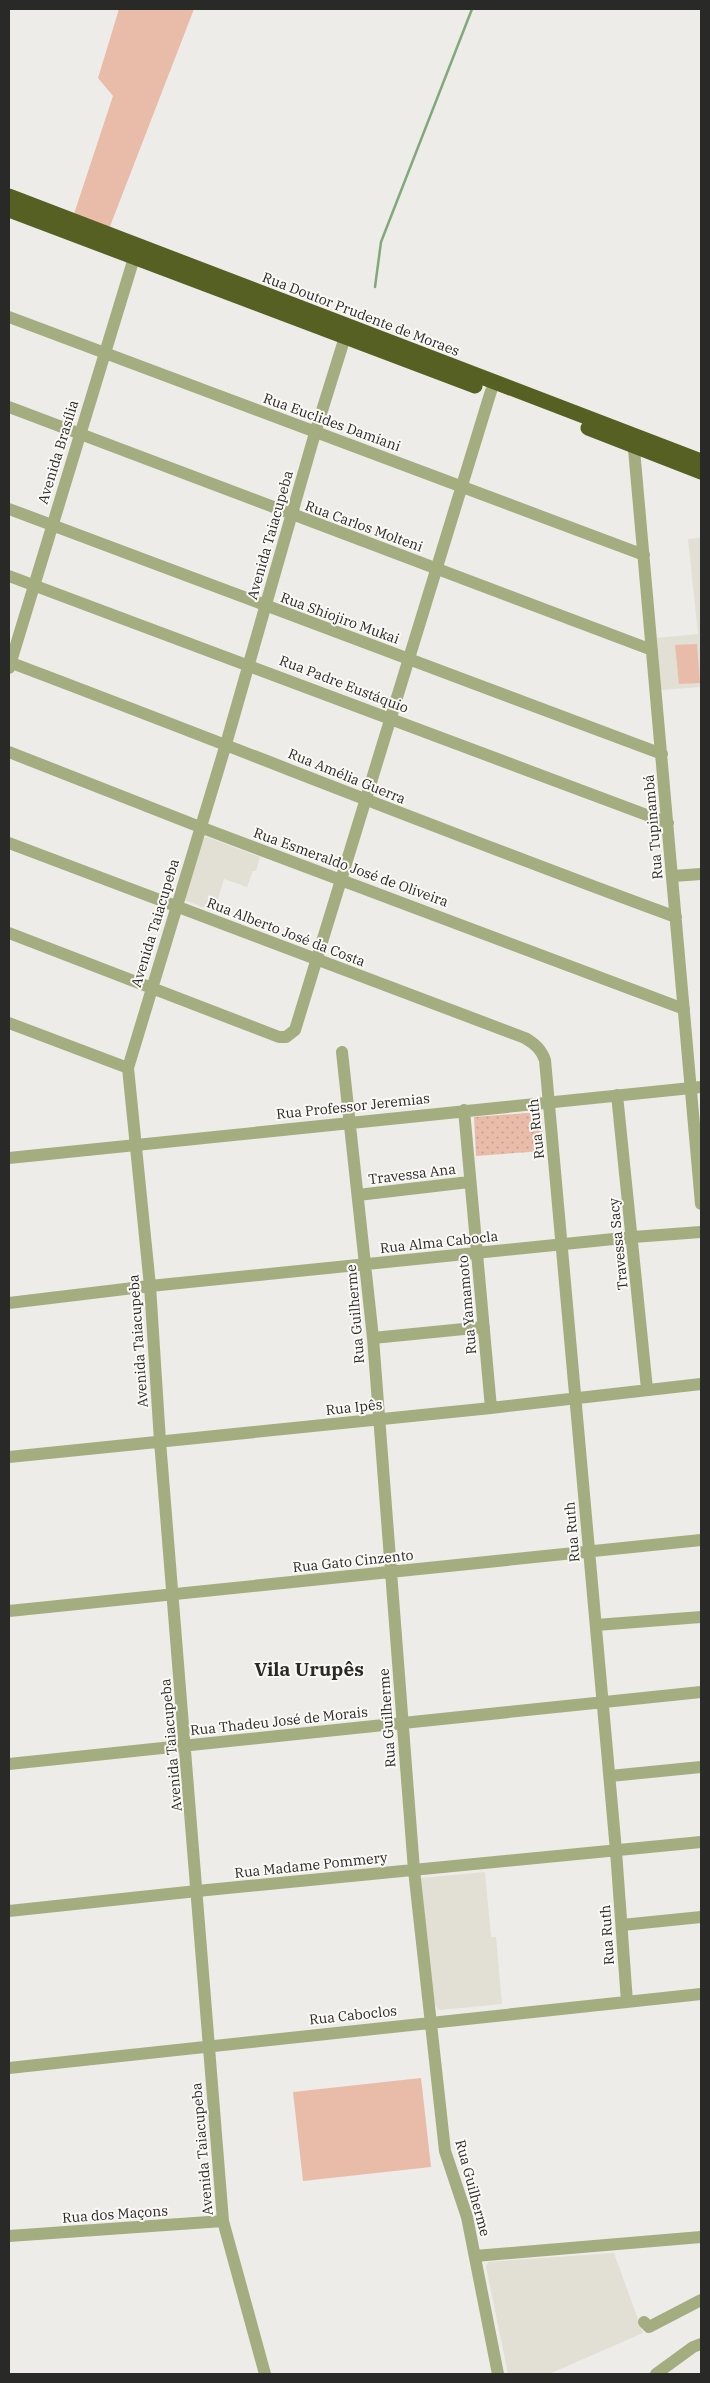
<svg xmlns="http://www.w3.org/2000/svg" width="710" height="2383" viewBox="0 0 710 2383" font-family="'IBM Plex Serif',serif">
	<defs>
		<pattern id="park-dots" width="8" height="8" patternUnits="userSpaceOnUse" patternTransform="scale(1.25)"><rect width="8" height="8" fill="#e8bca9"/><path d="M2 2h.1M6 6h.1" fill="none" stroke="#c7a291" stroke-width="1.8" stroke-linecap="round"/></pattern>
	</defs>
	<rect width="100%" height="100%" fill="#edece8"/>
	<path fill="#e2dfd4" d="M701,538V687L661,690L657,638L698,634L688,539Z
		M207,837L260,857L256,871H253L247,887L224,879L214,912L185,900L203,839Z
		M485,1872L491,1937H496L502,2004L440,2010L433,2003L421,1878Z
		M614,2253L643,2333L549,2374H508L486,2267L488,2262Z"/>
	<path fill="#e8bca9" d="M119,9H194L109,229L72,220L113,96L98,78Z
		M697,644L700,683L679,684L675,645Z
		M421,2078L431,2167L303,2181L293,2092Z"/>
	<path fill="url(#park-dots)" d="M540,1112L542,1114L543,1151L476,1156L474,1117Z"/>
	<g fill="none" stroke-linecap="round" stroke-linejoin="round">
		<path stroke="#80aa7a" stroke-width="2.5" d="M375,287L381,242L472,9"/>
		<path stroke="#a4ad7f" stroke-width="12" d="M9,317L644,555
			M9,407L652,650
			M633,438L701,1204
			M9,509L662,754
			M9,576L668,823
			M9,662C232,746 452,835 676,917
			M9,668L137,248
			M9,752L200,827L684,1009
			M9,843L525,1038C535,1044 541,1049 545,1060L616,1851L627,2002
			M673,876L701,874
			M9,933L279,1037H286L295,1030L491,391
			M9,1023L128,1068
			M342,1052L373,1338L414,1870L445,2151L467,2217L498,2374
			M617,1095L647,1389
			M464,1110L491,1408
			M9,1158L701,1087
			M358,1195L469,1182
			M9,1303L150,1286L633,1237L701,1232
			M373,1338L484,1327
			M9,1457L491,1408L701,1384
			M9,1611L701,1540
			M596,1625L701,1617
			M9,1764L701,1692
			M610,1776L701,1767
			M9,1911L197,1891L701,1842
			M622,1925L701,1917
			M9,2068L701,1994
			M9,2236L223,2221
			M475,2256L701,2237
			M644,2322L649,2327L701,2300
			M265,2374L223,2221L160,1441L150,1286L128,1068L226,744L315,433L345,337
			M656,2374L693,2347L701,2344"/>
		<path stroke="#576023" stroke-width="15" d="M9,196L701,461
			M9,210L475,386
			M588,428L701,472"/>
	</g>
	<g text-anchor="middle" stroke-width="4" stroke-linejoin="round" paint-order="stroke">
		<g font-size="14" fill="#292928" stroke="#faf9f5">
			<text transform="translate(361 314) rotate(21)" y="5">Rua Doutor Prudente de Moraes</text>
			<text transform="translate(332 422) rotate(20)" y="5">Rua Euclides Damiani</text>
			<text transform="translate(58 452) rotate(-73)" y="5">Avenida Brasília</text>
			<text transform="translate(364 526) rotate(20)" y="5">Rua Carlos Molteni</text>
			<text transform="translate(270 535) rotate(-74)" y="5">Avenida Taiacupeba</text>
			<text transform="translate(340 618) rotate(20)" y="5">Rua Shiojiro Mukai</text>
			<text transform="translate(344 684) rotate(21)" y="5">Rua Padre Eustáquio</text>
			<text transform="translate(347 776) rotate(22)" y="5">Rua Amélia Guerra</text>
			<text transform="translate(653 827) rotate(-95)" y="5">Rua Tupinambá</text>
			<text transform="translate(351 867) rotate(20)" y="5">Rua Esmeraldo José de Oliveira</text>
			<text transform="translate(155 923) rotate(-73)" y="5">Avenida Taiacupeba</text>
			<text transform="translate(286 932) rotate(21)" y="5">Rua Alberto José da Costa</text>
			<text transform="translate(353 1106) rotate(-6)" y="5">Rua Professor Jeremias</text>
			<text transform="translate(536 1129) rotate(-96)" y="5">Rua Ruth</text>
			<text transform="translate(412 1174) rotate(-7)" y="5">Travessa Ana</text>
			<text transform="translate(439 1242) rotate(-6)" y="5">Rua Alma Cabocla</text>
			<text transform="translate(618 1244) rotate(-96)" y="5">Travessa Sacy</text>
			<text transform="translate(467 1305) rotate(-95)" y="5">Rua Yamamoto</text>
			<text transform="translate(355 1314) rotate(-95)" y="5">Rua Guilherme</text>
			<text transform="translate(138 1341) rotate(-94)" y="5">Avenida Taiacupeba</text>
			<text transform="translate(354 1407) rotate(-6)" y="5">Rua Ipês</text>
			<text transform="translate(572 1532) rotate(-95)" y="5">Rua Ruth</text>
			<text transform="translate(353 1561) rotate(-6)" y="5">Rua Gato Cinzento</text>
			<text transform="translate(387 1718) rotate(-94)" y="5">Rua Guilherme</text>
			<text transform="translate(279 1721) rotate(-6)" y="5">Rua Thadeu José de Morais</text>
			<text transform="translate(171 1745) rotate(-95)" y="5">Avenida Taiacupeba</text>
			<text transform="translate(311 1865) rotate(-6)" y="5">Rua Madame Pommery</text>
			<text transform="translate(607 1935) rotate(-94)" y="5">Rua Ruth</text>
			<text transform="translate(353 2015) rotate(-6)" y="5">Rua Caboclos</text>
			<text transform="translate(202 2149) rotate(-95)" y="5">Avenida Taiacupeba</text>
			<text transform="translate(473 2188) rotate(75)" y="5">Rua Guilherme</text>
			<text transform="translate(115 2214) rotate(-4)" y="5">Rua dos Maçons</text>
		</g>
		<g font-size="19" font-weight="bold" fill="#292928" stroke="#faf9f5">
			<text x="309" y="1676">Vila Urupês</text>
		</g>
	</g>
	<rect width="710" height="2383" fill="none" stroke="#292928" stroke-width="20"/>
</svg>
